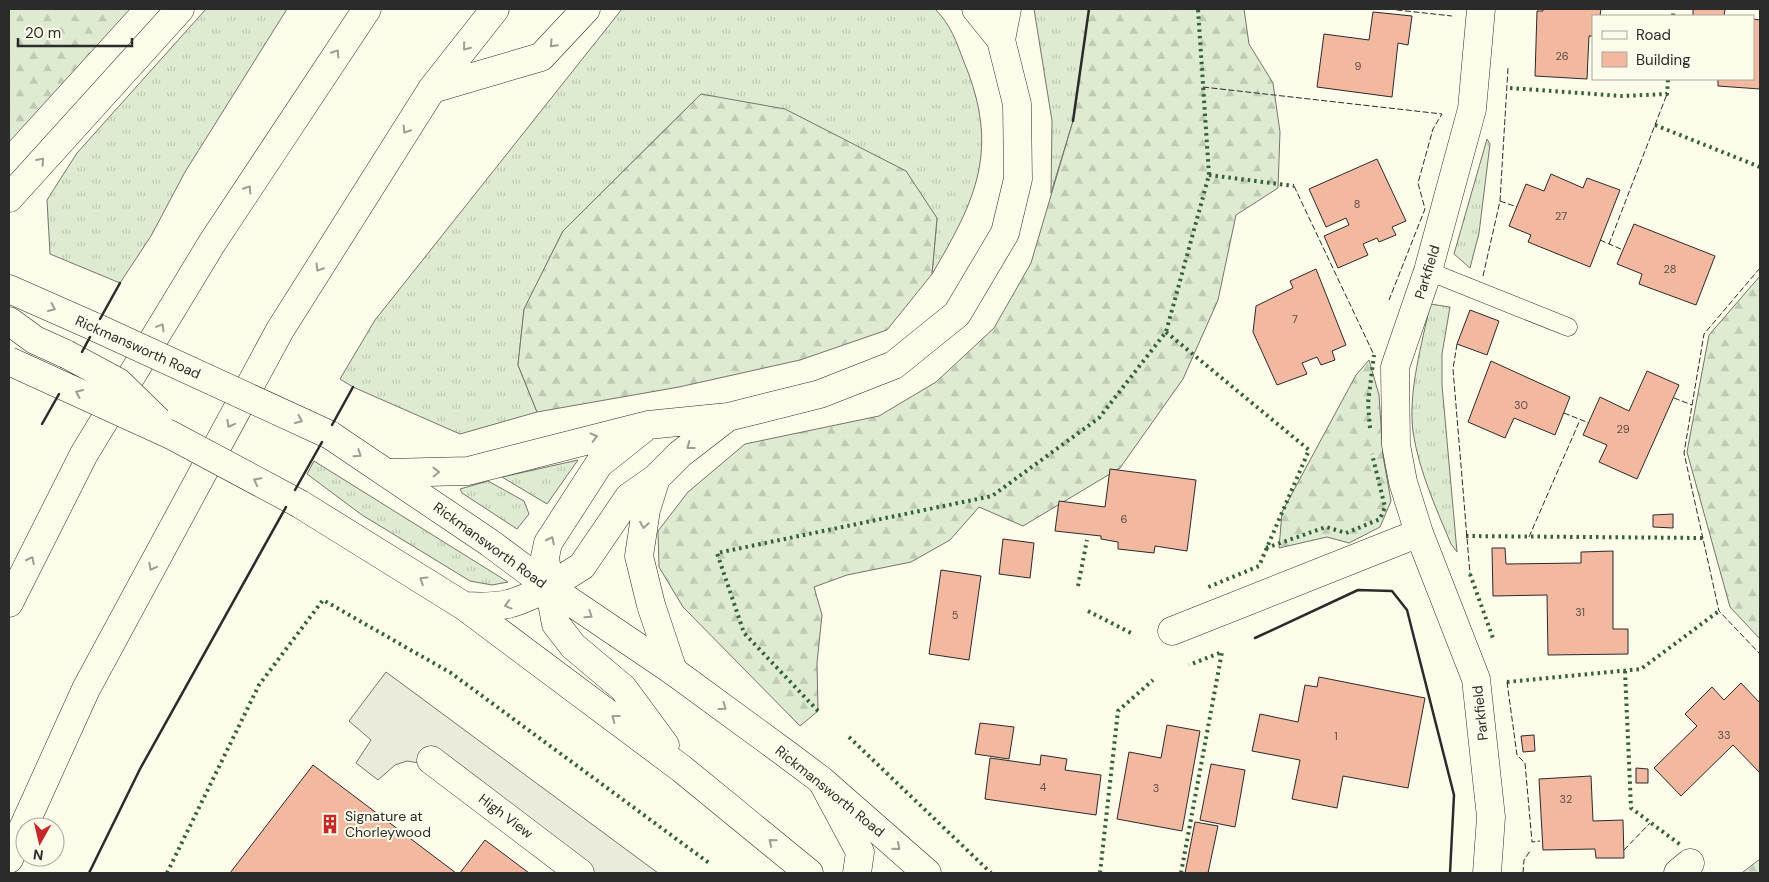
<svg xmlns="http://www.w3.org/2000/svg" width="1769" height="882" viewBox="0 0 1769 882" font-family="'DM Sans',sans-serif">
	<defs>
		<pattern id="grass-tufts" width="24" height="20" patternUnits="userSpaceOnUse" patternTransform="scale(1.25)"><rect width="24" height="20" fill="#deebd1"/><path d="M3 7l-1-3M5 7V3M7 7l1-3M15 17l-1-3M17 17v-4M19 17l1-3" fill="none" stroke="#bfcab4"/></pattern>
		<pattern id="forest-firs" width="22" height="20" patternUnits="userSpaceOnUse" patternTransform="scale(1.25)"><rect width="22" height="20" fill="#deebd1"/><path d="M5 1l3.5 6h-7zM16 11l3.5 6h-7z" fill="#bfcab4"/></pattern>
	</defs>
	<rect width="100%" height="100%" fill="#fdfbea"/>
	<path fill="url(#grass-tufts)" stroke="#74746e" d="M206,9H287L185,172L151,236L120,283L50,254L47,200L77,153Z
		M622,9H935C951,25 956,41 964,62C1000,149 977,198 932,274L937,218L701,94L563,231L524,310L518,365L537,412L460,434L353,387L340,379L375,320Z
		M1034,9H1089L1073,121L1051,193L1052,121Z
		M1487,139L1490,144L1479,233L1470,268L1454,254Z
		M1430,304L1450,307L1442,354V385L1457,552L1451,544C1436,508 1419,471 1413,432C1408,390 1422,345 1430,304Z
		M578,460L547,504L502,477Z
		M314,461L508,582L492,585L470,581L362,515L307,474Z
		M488,481L524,501L529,514L517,529L462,493L460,489Z"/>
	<path fill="url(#forest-firs)" stroke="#74746e" d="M9,9H130L9,142Z
		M1089,9H1244L1249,44L1273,83L1280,132L1278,188L1236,215L1218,300L1183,379L1120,468L1023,526L979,507L950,540L911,562L847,575L814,587L822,615L817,663L818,711L800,726L683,607L659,567L658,531L688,492L745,444L879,416L936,382L994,328L1031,263L1073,121Z
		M701,94L785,109L906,171L937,218L932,274L887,330L800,360L679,387L537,412L518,365L524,309L563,231Z
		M1760,276V639L1730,607L1687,452L1709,335Z
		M1369,360L1379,395L1383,456L1391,501L1380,527L1349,543L1327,537L1279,548L1282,512L1356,375Z
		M1760,859V873H1742L1743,872Z"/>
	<path fill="#eceadb" stroke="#74746e" d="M386,672L658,873H563L419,763L407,761L395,765L378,780L356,763L371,740L349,721Z"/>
	<path fill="#f2b8a0" stroke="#2b2b2b" d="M1543,9H1601L1600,16H1593V36H1589L1587,79L1535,76L1537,11H1543Z
		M1693,9H1725L1724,16H1693Z
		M1373,12L1412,16L1408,45L1398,43L1392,97L1317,87L1324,34L1369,40Z
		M1753,19L1760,20V89L1718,86V79H1753Z
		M1377,159L1406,221L1392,227L1396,235L1379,242L1377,238L1363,244L1368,255L1338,268L1324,236L1349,225L1346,218L1326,227L1309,189Z
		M1551,174L1583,188L1587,178L1620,190L1590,267L1528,242L1531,235L1509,226L1526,184L1544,191Z
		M1634,224L1715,256L1696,305L1639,284L1642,274L1617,264Z
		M1316,269L1346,345L1332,351L1335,360L1321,365L1317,357L1302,363L1307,374L1277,385L1253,332L1256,306L1293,288L1290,281Z
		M1470,310L1499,321L1487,355L1457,344Z
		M1491,361L1570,397L1555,435L1514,418L1505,438L1468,422Z
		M1647,371L1679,385L1637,479L1599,462L1607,445L1583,435L1600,397L1629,411Z
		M1110,469L1196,480L1187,551L1155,546L1154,553L1118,549V542L1101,539V536L1055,531L1059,501L1105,507Z
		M1673,514V528L1653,527V515Z
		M1003,539L1034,543L1030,578L999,574Z
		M1492,548H1505L1506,564L1581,563V552L1613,551V629H1628V654L1548,655L1547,595L1493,596Z
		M941,570L981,576L969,660L929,654Z
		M1319,677L1425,698L1408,788L1343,776L1337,808L1292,799L1300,760L1252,751L1260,714L1298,722L1305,685L1317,687Z
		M1741,683L1760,703V773L1733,745L1681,796L1654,768L1697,726L1685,714L1712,687L1724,700Z
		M980,723L1014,727L1009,759L975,754Z
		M1167,725L1200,731L1182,831L1117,819L1129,752L1161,758Z
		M1534,735L1535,751L1523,752L1521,736Z
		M1041,755L1067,759L1065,770L1101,775L1096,815L985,799L990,758L1040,765Z
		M1211,764L1245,770L1235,827L1200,820Z
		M313,765L456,873H230Z
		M1636,768L1648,769V783H1636Z
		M1591,776L1593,821L1623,820L1624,858H1596L1595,849L1543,850L1539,779Z
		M1195,822L1218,826L1208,873H1185Z
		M485,840L529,873H460Z"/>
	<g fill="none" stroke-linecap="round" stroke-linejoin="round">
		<defs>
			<path id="service" d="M1428,271L1568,327"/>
			<path id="minor" d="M1481,9L1472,109L1428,271L1395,367L1396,445L1403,482L1419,533L1476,679L1491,817L1487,873
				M1172,631L1419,533
				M431,760L580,873
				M823,783L860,852L857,873
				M1678,873L1690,863"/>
			<path id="primary" d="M9,289L95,327
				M9,321L35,340L66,354
				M330,435L490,543L549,587L673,671L785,753L821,780L927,873
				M300,504L464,606L682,769L809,873
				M549,587L556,624L573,646L623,688L665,745
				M464,606C504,608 513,605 549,587"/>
			<path id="motorway" d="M976,9L1001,40
				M432,89L541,57L586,9
				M9,198L180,9
				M643,429L599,464L548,543L545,557L549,587L582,566L629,497L656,478L680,454L728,417
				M387,473L468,471L648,425L728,417L820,394L894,365L957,314L1005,233L1018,179L1017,104L1001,40L1007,9
				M656,478L646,510L639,556L651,605L673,671
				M9,603L84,454L212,243L367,9
				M9,859L86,689L280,330L432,89L495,9"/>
		</defs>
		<use href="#service" stroke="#2b2b2b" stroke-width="19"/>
		<use href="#minor" stroke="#2b2b2b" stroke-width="29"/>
		<use href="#primary" stroke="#2b2b2b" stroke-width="29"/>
		<use href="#motorway" stroke="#2b2b2b" stroke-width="29"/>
		<use href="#service" stroke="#fdfbea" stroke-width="18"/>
		<use href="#minor" stroke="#fdfbea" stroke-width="28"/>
		<use href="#primary" stroke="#fdfbea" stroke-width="28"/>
		<use href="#motorway" stroke="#fdfbea" stroke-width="28"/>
		<defs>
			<path id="primary-bridge" d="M95,327L330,435
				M66,354L118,382L158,421
				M9,361L171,435L300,504"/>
		</defs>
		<use href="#primary-bridge" stroke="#2b2b2b" stroke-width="29" stroke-linecap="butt"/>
		<use href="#primary-bridge" stroke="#fdfbea" stroke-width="28"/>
		<path stroke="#34623c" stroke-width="4" stroke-dasharray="2.5 4" stroke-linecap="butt" d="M1673,16L1674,9
			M1510,88L1622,96L1667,94L1668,79
			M1655,125L1760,167
			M1209,175L1294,186
			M1166,332L1309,450L1259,566L1206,588
			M1370,428L1368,403L1374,355
			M1466,536L1703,538
			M1266,548L1326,527L1346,533L1380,519L1385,507L1372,454
			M1470,574L1494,641
			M1078,586L1087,540
			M1088,611L1131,633
			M1625,671L1631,808L1682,846
			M1507,682L1641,669L1719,611
			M818,711L744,633L717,553L992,496L1099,418L1166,332L1209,175L1198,9
			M849,737L991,873
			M167,873L259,685L323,600L451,673L709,863
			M1100,873L1118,711L1153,680
			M1181,873L1222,652L1189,665"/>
		<path stroke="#2b2b2b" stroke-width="1" stroke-dasharray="6 2.5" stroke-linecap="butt" d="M1388,9L1452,16
			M1203,87L1442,114L1433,129L1418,183L1425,209L1389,300
			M1294,186L1374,355
			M1500,201L1517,207
			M1600,240L1623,250
			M1609,244L1667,94
			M1760,268L1704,334L1684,453L1719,611L1760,654
			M1483,276L1500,201L1508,68
			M1457,344L1453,369L1470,574
			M1674,398L1692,405
			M1564,413L1589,423
			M1529,537L1580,420
			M1507,682L1517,755L1525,763L1532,842L1540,841
			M1624,850L1650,823
			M1523,873L1524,860L1530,851"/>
		<path stroke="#2b2b2b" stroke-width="2.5" d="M1073,121L1089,9
			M100,319L120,283
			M82,352L90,337
			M42,424L59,394
			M332,425L353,387
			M295,490L322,442
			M1255,638L1358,590L1392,591L1407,610L1454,795L1450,873
			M89,873L140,769L286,507"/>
	</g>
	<defs><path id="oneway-chevron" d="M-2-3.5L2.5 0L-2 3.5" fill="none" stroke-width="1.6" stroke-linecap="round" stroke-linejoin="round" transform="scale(1.25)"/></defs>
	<g stroke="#9e9d94">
		<use href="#oneway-chevron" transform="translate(553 44) rotate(133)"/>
		<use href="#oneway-chevron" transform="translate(466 47) rotate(129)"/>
		<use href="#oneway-chevron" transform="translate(336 53) rotate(-57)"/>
		<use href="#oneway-chevron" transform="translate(406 130) rotate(122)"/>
		<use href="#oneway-chevron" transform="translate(41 161) rotate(-48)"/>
		<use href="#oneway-chevron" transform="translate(248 189) rotate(-57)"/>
		<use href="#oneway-chevron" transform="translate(319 268) rotate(122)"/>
		<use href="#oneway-chevron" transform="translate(52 308) rotate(24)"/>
		<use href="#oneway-chevron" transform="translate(161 327) rotate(-59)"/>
		<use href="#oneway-chevron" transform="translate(79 393) rotate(-156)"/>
		<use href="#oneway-chevron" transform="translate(299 420) rotate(25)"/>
		<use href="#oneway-chevron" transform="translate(230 424) rotate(118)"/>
		<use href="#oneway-chevron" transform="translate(594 437) rotate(-14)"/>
		<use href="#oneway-chevron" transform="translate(690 446) rotate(143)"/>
		<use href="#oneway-chevron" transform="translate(358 454) rotate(34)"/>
		<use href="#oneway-chevron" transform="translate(436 472) rotate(-1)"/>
		<use href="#oneway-chevron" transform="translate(257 481) rotate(-152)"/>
		<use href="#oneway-chevron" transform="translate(644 525) rotate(99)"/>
		<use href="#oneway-chevron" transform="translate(551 540) rotate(-63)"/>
		<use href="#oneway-chevron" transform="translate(31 560) rotate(-63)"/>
		<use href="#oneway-chevron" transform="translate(152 567) rotate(118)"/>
		<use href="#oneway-chevron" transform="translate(423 580) rotate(-148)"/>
		<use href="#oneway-chevron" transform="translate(508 605) rotate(165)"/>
		<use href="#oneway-chevron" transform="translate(589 615) rotate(34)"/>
		<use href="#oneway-chevron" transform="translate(723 707) rotate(36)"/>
		<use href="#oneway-chevron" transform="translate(615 718) rotate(-143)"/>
		<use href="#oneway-chevron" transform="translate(772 842) rotate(-141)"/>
		<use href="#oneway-chevron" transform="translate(897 847) rotate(41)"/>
	</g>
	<defs>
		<symbol id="building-bare" viewBox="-9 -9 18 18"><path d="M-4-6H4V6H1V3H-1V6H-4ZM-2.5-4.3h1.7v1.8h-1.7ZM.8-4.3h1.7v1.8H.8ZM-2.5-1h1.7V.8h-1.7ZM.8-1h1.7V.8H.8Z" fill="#c62828" stroke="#fdfbea" stroke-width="2.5" paint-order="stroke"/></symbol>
	</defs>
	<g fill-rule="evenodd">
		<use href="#building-bare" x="316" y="810" width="28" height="28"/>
	</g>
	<g text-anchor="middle" stroke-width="4" stroke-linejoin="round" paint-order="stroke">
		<g font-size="11" fill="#5d4e48">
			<text x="1562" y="60">26</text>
			<text x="1358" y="70">9</text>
			<text x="1357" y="208">8</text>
			<text x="1561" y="220">27</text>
			<text x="1670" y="273">28</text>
			<text x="1295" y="323">7</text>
			<text x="1521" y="409">30</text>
			<text x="1623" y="433">29</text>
			<text x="1124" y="523">6</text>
			<text x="1580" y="616">31</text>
			<text x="955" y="619">5</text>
			<text x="1724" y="739">33</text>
			<text x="1336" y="740">1</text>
			<text x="1043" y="791">4</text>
			<text x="1156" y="792">3</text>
			<text x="1566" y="803">32</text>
		</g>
		<g font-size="14" fill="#2b2b2b" stroke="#fdfbea">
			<text transform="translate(1427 272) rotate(-73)" y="5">Parkfield</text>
			<text transform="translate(138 347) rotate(24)" y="5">Rickmansworth Road</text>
			<text transform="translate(490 545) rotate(36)" y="5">Rickmansworth Road</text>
			<text transform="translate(1480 713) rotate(-96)" y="5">Parkfield</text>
			<text transform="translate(830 791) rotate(39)" y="5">Rickmansworth Road</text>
			<text transform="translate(506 816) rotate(37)" y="5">High View</text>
		</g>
		<g font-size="14" fill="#2b2b2b" stroke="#fdfbea" text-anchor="start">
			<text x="345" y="821">Signature at<tspan x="345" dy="16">Chorleywood</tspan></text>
		</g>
	</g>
	<rect width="1769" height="882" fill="none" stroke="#2b2b2b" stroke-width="20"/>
	<rect x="1592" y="15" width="162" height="65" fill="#fdfbea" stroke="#a9a89e"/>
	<rect x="1602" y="31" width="25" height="8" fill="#fdfbea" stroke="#a9a89e"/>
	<text x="1636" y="40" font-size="15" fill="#2b2b2b">Road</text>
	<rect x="1602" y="52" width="25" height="15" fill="#f2b8a0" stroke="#a9a89e"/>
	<text x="1636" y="65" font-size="15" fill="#2b2b2b">Building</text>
	<g transform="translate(40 842) rotate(188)"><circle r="24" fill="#fdfbea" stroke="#a9a89e"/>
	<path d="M0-4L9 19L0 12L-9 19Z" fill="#c62828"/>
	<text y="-8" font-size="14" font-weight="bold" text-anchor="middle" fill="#2b2b2b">N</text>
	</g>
	<path d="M18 38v8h114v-8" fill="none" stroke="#2b2b2b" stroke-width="2.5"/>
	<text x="25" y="38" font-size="15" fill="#2b2b2b" stroke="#fdfbea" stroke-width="4" paint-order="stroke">20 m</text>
</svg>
